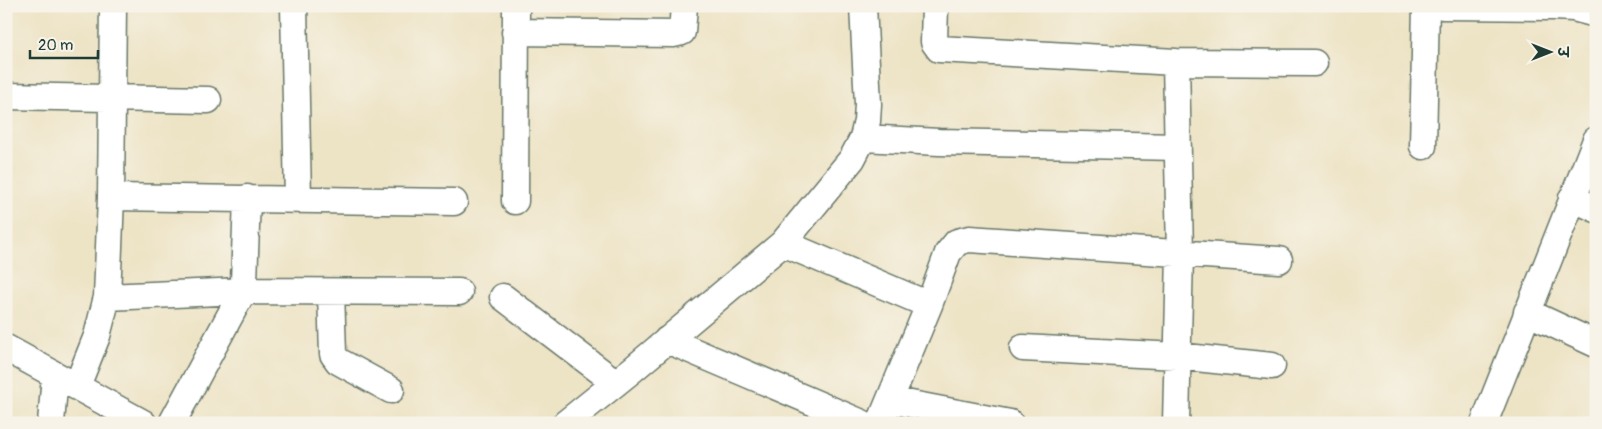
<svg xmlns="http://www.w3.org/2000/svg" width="1602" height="429" viewBox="0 0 1602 429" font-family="Pangolin,'Playpen Sans Deva',sans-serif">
	<rect width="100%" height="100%" fill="#f7f3e8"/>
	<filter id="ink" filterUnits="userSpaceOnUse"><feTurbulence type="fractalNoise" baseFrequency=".02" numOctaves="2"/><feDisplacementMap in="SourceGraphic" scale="10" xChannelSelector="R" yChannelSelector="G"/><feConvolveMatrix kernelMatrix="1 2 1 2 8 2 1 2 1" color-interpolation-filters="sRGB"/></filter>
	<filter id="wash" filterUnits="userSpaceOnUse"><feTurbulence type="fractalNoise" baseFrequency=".0096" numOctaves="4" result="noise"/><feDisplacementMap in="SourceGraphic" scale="20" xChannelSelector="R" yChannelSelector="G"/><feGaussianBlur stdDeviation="1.12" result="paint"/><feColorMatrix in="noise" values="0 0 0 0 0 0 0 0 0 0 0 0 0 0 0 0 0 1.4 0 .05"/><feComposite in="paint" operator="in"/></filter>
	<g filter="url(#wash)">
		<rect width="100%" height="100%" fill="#ede3c5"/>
	</g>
	<g filter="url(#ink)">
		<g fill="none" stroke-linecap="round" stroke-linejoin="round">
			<defs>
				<path id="street" d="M294,6L298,199
					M935,6L934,42L939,49L1176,62
					M1443,6L1554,7L1573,8L1596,14
					M515,32L673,34L682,32L684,6
					M6,96L208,100
					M863,138L939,142L1178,147
					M1423,146L1426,6
					M111,197L454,202
					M1572,198L1596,209
					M515,201L516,6
					M783,243L929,305
					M331,292L333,354L338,361L391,390
					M107,297L241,291L459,292
					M503,297L616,383
					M1527,312L1596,344
					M667,340L862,423
					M6,348L143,423
					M1023,348L1177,356L1272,366
					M77,386L97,336L107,297L111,197L113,6
					M890,400L1010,423
					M51,423L55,375
					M172,423L240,297L244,282L247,198
					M566,423L632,370L783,243L852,159L863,138L867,121L868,104L863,6
					M880,423L929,305L948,253L957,242L969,239L1279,260
					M1176,423L1180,254L1176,62L1314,63
					M1484,423L1596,140"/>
			</defs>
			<use href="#street" stroke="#677767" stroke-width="29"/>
			<use href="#street" stroke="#fff" stroke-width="26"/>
		</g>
	</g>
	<rect width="1602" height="429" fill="none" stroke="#f7f3e8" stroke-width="25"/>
	<g transform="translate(1550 52) rotate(90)" stroke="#f7f3e8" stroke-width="4" paint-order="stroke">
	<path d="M0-4L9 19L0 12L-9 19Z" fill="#1f3d34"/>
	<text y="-8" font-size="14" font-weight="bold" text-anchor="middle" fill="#1f3d34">उ</text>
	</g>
	<path d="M30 50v8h68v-8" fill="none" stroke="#1f3d34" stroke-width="2.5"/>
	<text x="38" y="50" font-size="15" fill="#1f3d34" stroke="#f7f3e8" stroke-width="4" paint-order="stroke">20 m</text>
</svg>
